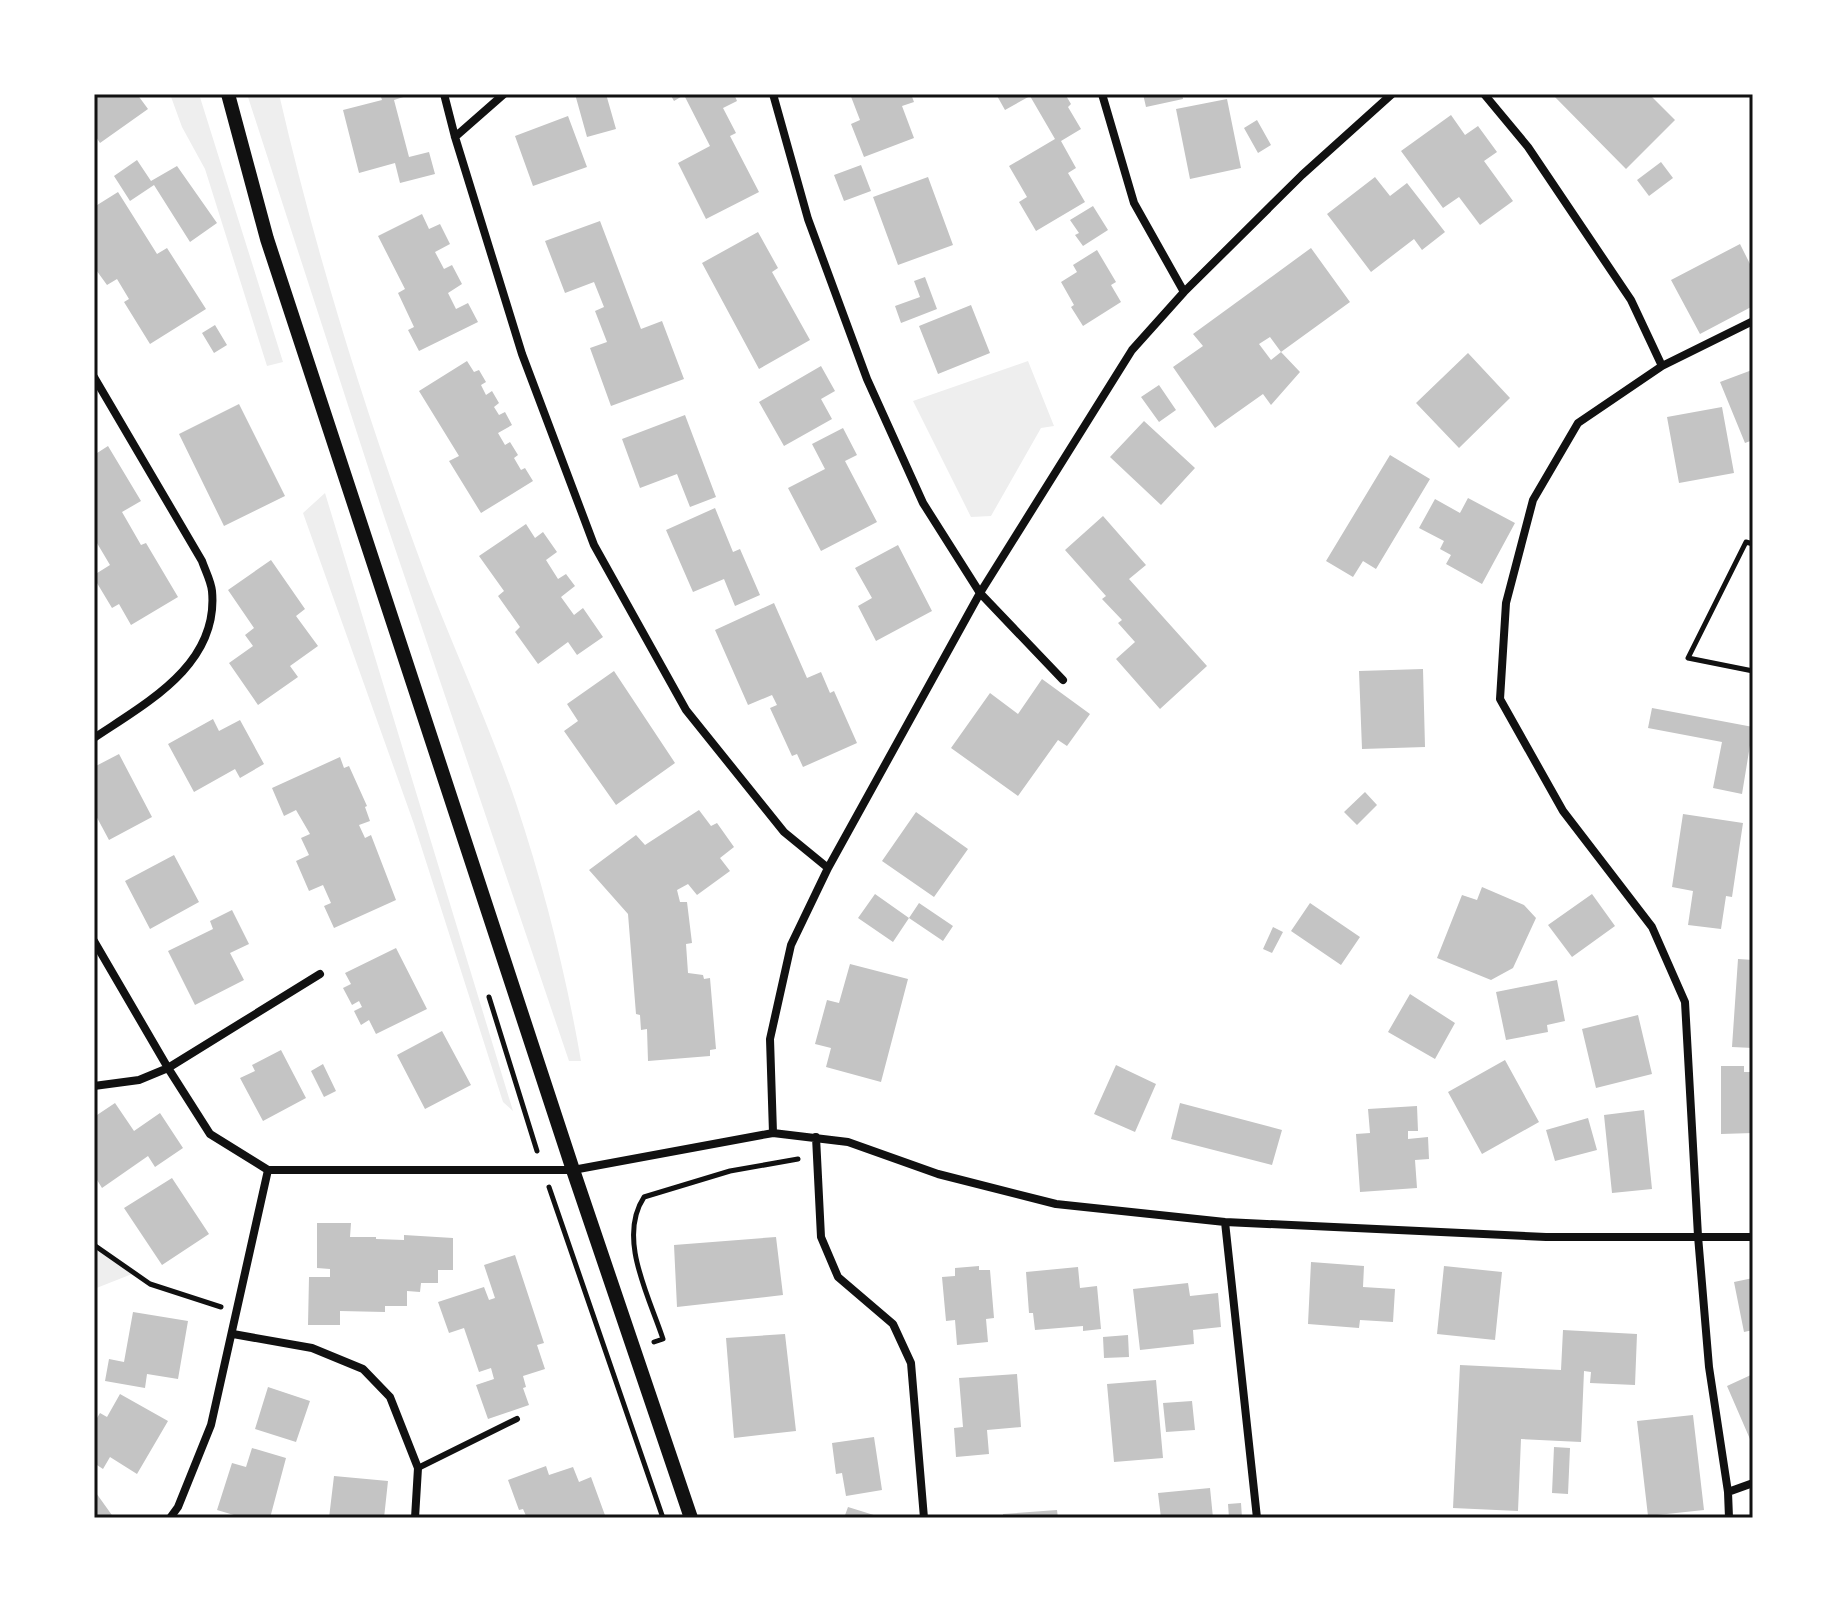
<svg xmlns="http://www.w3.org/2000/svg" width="1847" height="1612" viewBox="0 0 1847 1612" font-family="Lato,sans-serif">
	<rect width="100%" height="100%" fill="#fff"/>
	<path fill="#eee" d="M170,94H199L283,362L267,366L205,169L182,127Z
		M247,94H279C317,259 368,421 427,579C456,654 490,727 516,803C544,887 566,974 581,1061H569L383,513Z
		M1028,361L1054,426L1041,428L991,516L971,517L913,401Z
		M325,493L513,1111L503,1102L414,824L303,513Z
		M94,1245L132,1274L94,1289Z"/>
	<path fill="#c4c4c4" d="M94,94H137L148,109L100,143L94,134Z
		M380,94H413L394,100L409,157L429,152L435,174L400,183L395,163L359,173L343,110L382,100Z
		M575,94H606L616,129L587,137Z
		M670,94H734L737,101L723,108L736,133L730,136L759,192L706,219L678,163L710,146L684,95L674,101Z
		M850,94H911L914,102L902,106L914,138L864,157L851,124L860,120Z
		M996,94H1065L1071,104L1068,107L1081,129L1061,141L1076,168L1068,173L1085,202L1036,231L1019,202L1027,197L1009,166L1055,139L1030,96L1005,110Z
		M1143,94H1182L1183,99L1146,107Z
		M1552,94H1649L1675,120L1626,169Z
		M1227,99L1241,168L1190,179L1176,109Z
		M1451,115L1465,135L1478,126L1497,152L1484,161L1513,201L1480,225L1459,197L1443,208L1401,151Z
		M568,116L587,167L533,186L515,136Z
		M1257,120L1271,145L1258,153L1244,128Z
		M137,160L151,181L177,166L217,223L190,242L154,185L130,201L114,176Z
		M1661,162L1673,178L1649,196L1637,180Z
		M861,165L871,191L844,201L834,175Z
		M928,177L953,245L898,265L873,197Z
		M1375,177L1390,196L1407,183L1445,232L1422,250L1414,239L1371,272L1327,214Z
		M118,192L157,254L167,248L206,309L150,344L124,302L129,299L117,279L107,285L94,267V207Z
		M1093,206L1108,230L1083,246L1075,235L1079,233L1070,220Z
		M422,214L429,229L440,224L450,244L435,252L444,269L452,265L462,284L448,293L456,309L468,303L478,322L419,351L408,330L414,327L398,293L405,289L378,236Z
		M600,221L641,329L662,321L684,379L611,406L590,348L607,342L595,311L604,307L594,282L565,293L545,241Z
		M758,232L778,268L772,272L810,340L759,369L702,263Z
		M1740,244L1753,270V306L1700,334L1671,280Z
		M1311,248L1350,302L1281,352L1270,337L1259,344L1271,360L1281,352L1300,372L1271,405L1263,394L1215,428L1173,367L1203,346L1193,334Z
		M1097,250L1116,282L1111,285L1121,302L1083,326L1071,307L1074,305L1061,282L1077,272L1073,265Z
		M925,277L937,309L901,323L895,306L920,297L914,281Z
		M971,305L990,353L938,374L919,326Z
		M215,325L227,345L214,353L202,333Z
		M1468,353L1510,398L1459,448L1416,403Z
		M467,361L474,372L479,370L486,382L481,385L486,395L492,391L499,403L494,407L499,415L505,412L512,425L498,433L505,445L510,442L518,455L514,458L521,470L525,468L533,481L481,513L449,461L459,456L419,391Z
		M821,366L835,391L821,399L832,419L784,446L759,402Z
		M1752,370L1753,440L1745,443L1720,382Z
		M1159,385L1176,410L1159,422L1141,397Z
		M239,404L285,496L224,526L179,434Z
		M1722,407L1734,473L1679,483L1667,417Z
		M685,415L716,497L690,507L677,474L640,488L622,439Z
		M1144,421L1195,468L1161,505L1110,457Z
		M843,428L857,455L845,461L877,522L821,551L788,488L825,469L812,444Z
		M108,446L141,501L122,512L141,545L146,543L178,597L131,625L119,604L112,608L94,578V575L110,565L94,538V455Z
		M1390,455L1430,479L1376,569L1363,561L1353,577L1326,561Z
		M1468,498L1515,523L1482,584L1446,564L1451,555L1440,549L1444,541L1419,528L1435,499L1460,513Z
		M715,508L733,552L740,549L760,595L735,606L724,579L693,592L666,530Z
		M1103,516L1146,565L1129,579L1207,666L1160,709L1116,659L1135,642L1118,623L1122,620L1102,599L1106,596L1065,550Z
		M526,524L535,538L543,532L557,552L546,560L558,579L566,574L575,586L561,597L574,615L583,608L603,637L577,655L568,642L538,664L515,632L520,627L498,596L504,591L479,556Z
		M898,545L932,611L876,641L858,606L872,598L855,568Z
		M271,560L305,609L296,616L318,646L290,666L298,677L258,705L229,663L253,646L245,635L254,628L228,590Z
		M774,603L807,678L821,672L830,693L834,691L857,743L803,767L797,754L792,756L770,708L777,705L772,695L748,705L715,630Z
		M1423,669L1425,747L1362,749L1359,671Z
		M614,671L675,763L616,805L564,731L578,721L567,704Z
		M1042,679L1090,714L1067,746L1058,740L1018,796L951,748L990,693L1018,714Z
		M1652,708L1753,727L1742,794L1713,788L1722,742L1648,728Z
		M213,719L219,731L240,720L264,764L240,778L235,769L194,792L168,744Z
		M119,754L152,817L109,840L94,812V767Z
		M340,757L344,768L349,766L367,806L365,807L370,821L359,825L365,838L371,835L396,900L334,928L324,906L331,903L323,885L309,891L296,861L309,855L301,838L310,834L296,810L284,816L272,788Z
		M1365,792L1377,805L1357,825L1344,812Z
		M699,810L711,826L717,823L734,847L720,858L730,871L697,895L688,884L677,890L680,902H687L692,943L686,944L688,973L703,975L704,979L710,978L716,1049L710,1050V1056L648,1061L647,1029L641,1030L640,1015L636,1014L628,914L589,870L636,835L645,845Z
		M916,812L968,849L934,897L882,861Z
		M1683,814L1743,823L1732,897L1726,896L1721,929L1688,925L1693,891L1672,887Z
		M174,855L199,902L150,929L125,881Z
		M1482,887L1524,905L1536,918L1513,968L1491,980L1437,958L1462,895L1477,900Z
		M875,894L909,918L893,942L858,918Z
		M1592,894L1615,926L1572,957L1548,925Z
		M919,903L953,926L943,941L909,918Z
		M1310,903L1360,937L1341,965L1291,931Z
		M232,910L249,944L230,953L244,980L195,1005L168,951L213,929L210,921Z
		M1273,927L1283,932L1272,953L1263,949Z
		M396,948L427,1009L376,1034L369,1020L361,1025L354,1011L362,1007L359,1001L352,1005L343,988L351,984L345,973Z
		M1738,959L1753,960V1048L1732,1047Z
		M850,964L908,979L881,1082L826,1067L831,1048L815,1044L827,1000L839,1003Z
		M1557,980L1565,1021L1547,1025L1548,1032L1506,1040L1496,992Z
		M1410,994L1455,1023L1435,1059L1388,1032Z
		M1638,1015L1652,1074L1596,1088L1582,1029Z
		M442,1031L471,1085L425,1109L397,1055Z
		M281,1050L306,1098L263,1121L240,1078L255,1071L252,1065Z
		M1505,1060L1539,1122L1482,1154L1448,1092Z
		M323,1064L336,1091L324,1097L311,1071Z
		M1116,1065L1156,1084L1135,1132L1094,1114Z
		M1721,1066H1744V1072H1753V1133L1721,1134Z
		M115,1103L134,1131L160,1113L183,1148L155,1167L148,1156L102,1188L94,1175V1117Z
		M1180,1103L1282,1130L1272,1165L1171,1139Z
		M1417,1106L1418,1131H1408V1139L1428,1137L1429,1159L1415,1160L1417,1188L1360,1192L1356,1134L1370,1133L1368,1109Z
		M1644,1110L1652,1189L1612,1193L1604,1115Z
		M1588,1118L1597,1150L1555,1161L1546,1130Z
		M172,1178L209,1234L162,1265L124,1208Z
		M317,1223H351L350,1237H376V1239L404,1240V1235L453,1238V1270H438V1283H421L420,1292L407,1291V1306H385V1312L340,1311V1325H308L309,1277H330V1269L317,1268Z
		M776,1237L783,1295L677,1307L674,1245Z
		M515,1255L544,1343L537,1345L545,1369L523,1376L526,1387L523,1388L529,1405L488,1419L476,1385L494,1379L491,1368L479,1372L464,1328L449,1333L438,1302L484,1287L489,1300L495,1298L484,1265Z
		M1311,1262L1364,1266L1363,1287L1395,1289L1393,1322L1360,1320L1359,1328L1308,1324Z
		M979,1266V1270H990L994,1318L986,1319L988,1342L957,1345L955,1320L946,1321L942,1277L955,1276V1268Z
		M1444,1266L1502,1272L1495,1340L1437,1334Z
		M1078,1267L1080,1288L1097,1286L1101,1329L1083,1331V1326L1035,1330L1033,1313H1029L1026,1272Z
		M1753,1278V1330L1744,1332L1734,1282Z
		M1188,1283L1190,1296L1218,1293L1221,1327L1193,1330L1194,1344L1140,1350L1133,1289Z
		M133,1312L188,1321L178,1379L147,1374L145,1388L105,1381L109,1359L124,1362Z
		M1563,1330L1637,1334L1635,1385L1590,1383L1591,1372L1584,1371L1581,1442L1521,1439L1518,1511L1453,1508L1460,1365L1561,1370Z
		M785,1334L796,1431L734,1438L726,1338Z
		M1128,1335L1129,1357L1104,1358L1103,1337Z
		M1017,1374L1021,1427L987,1430L989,1454L956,1457L954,1428L963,1427L959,1378Z
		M1753,1374V1446L1727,1386Z
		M1156,1380L1163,1458L1114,1462L1107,1384Z
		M268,1387L310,1401L296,1442L255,1429Z
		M120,1394L168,1421L137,1474L110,1457L103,1469L94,1463V1423L100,1413L107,1417Z
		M1192,1401L1195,1430L1166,1432L1163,1403Z
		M1693,1415L1704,1510L1648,1516L1637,1421Z
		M874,1437L882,1490L846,1496L842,1473L836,1474L832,1443Z
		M1554,1447L1570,1448L1568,1494L1552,1493Z
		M252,1448L286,1458L270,1518H244L217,1510L232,1463L246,1467Z
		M546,1466L549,1475L573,1467L579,1482L591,1477L606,1518H527L523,1509L519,1510L508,1480Z
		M334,1476L388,1481L384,1518H329Z
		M1210,1488L1213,1518H1161L1158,1493Z
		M94,1490L114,1518H94Z
		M1241,1503L1242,1518H1229L1228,1504Z
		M848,1507L877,1516L876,1518H844Z
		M1057,1510L1058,1518H1003V1514Z"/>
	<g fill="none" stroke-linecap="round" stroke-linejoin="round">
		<path stroke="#111" stroke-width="5" d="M1753,544L1746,542L1688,658L1753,671
			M489,997L537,1151
			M549,1187L663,1518
			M94,1245L150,1284L221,1307
			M654,1342L663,1339C649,1296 617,1238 644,1197L730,1171L798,1159"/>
		<path stroke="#111" stroke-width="6" d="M418,1468L517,1419"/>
		<path stroke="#111" stroke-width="8" d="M444,94L455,137L522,354L594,545L686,710L784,832L828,868
			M773,94L808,219L867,379L923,503L980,593L1063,680
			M1102,94L1134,203L1184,292
			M1484,94L1528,147L1631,300L1662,366
			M455,137L504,94
			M94,377L202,561C205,570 211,581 212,591C219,665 146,703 94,738
			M94,941L168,1068L210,1134L268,1170H573L773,1133L848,1142L938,1174L1056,1204L1225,1222L1546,1237H1753
			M94,1086L139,1080L168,1068L320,974
			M773,1133L770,1039L791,945L828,868L980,593L1132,350L1184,292L1302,175L1392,94
			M816,1137L821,1237L838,1277L893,1324L911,1363L924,1518
			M1225,1222L1257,1518
			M233,1334L312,1348L363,1369L390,1397L418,1468L415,1518
			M1728,1492L1753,1483
			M170,1518L178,1507L211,1425L268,1170
			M1729,1518L1728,1492L1709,1367L1698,1236L1685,1002L1652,927L1563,811L1500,699L1506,603L1533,500L1578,423L1662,366L1753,321"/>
		<path stroke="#111" stroke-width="14" d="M228,94L267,239L573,1170L691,1518"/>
	</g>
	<rect width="1847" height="1612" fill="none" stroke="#ffffff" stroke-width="192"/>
	<rect x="96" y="96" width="1655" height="1420" fill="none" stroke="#111" stroke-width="3"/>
</svg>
